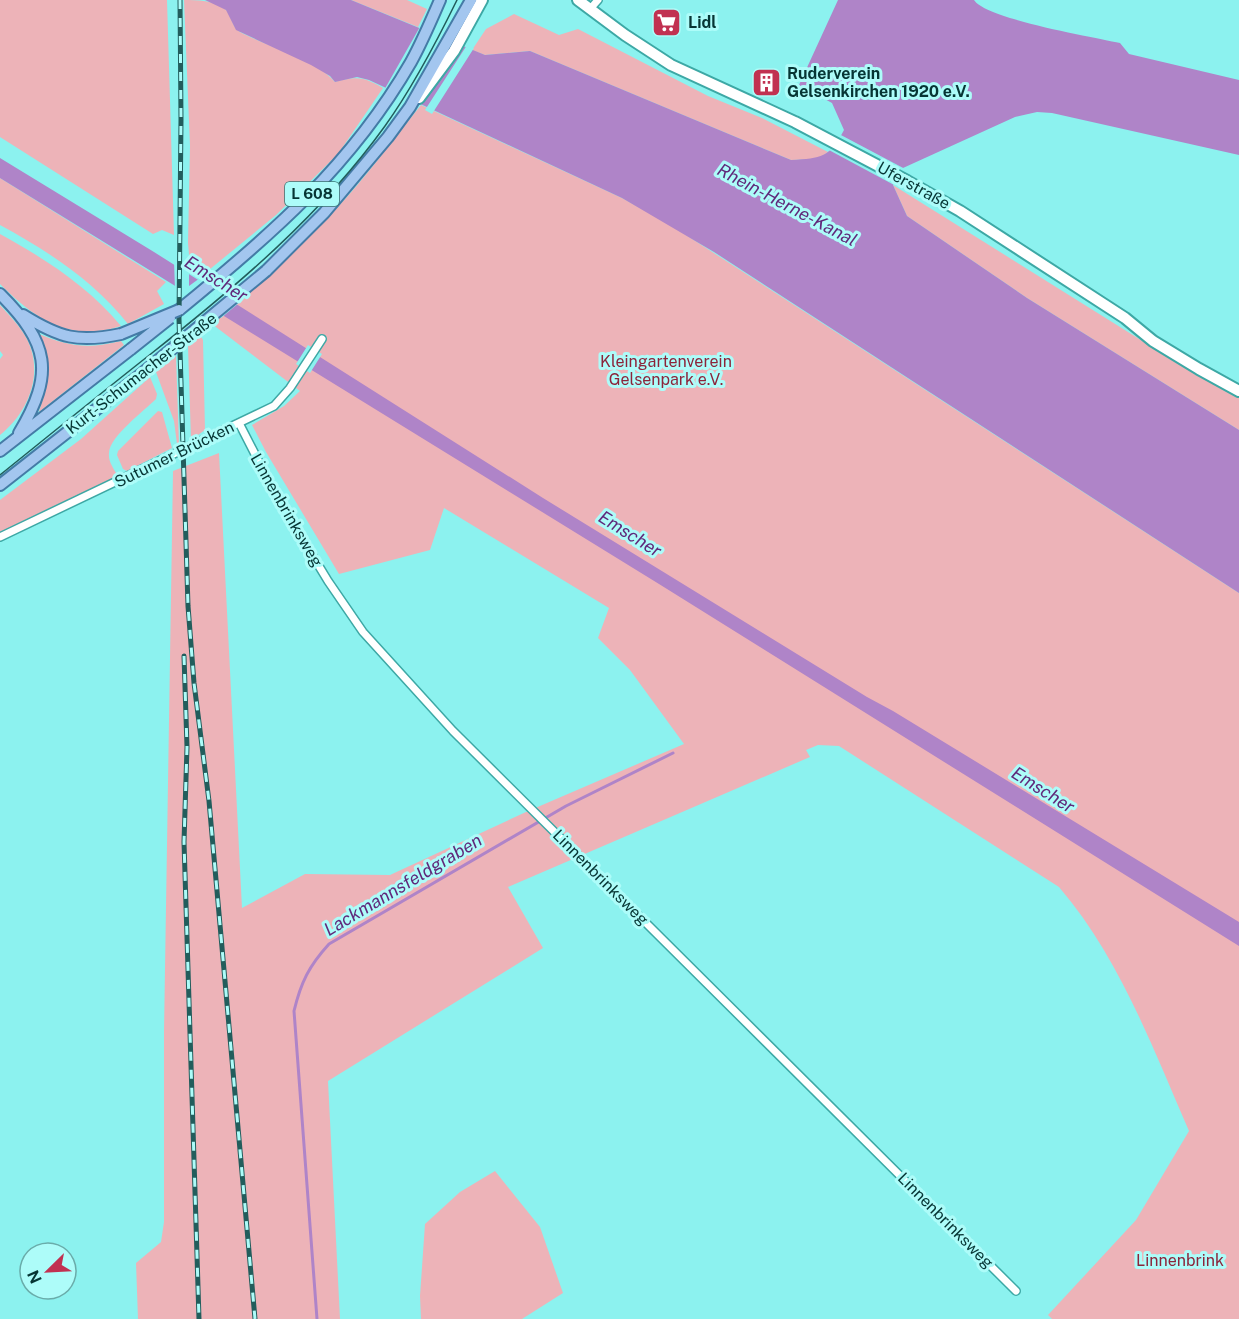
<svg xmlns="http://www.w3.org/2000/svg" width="1239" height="1319" viewBox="0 0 1239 1319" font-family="'Public Sans',sans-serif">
	<rect width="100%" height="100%" fill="#8cf2ef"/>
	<path fill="#edb3b8" d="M0,0H167L174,235L162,230L153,234L0,137Z
		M184,0C198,0 213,0 225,9C232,14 231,27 240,32C268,47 314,58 335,82C358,76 363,77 383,88L338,154L276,215L204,274L190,265L188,243L190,146Z
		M351,0H407L427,9L418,27Z
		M514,14L559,35L578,29L708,96L762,118L828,152L818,159L791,160L530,51L485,55L472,50L486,29Z
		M421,105L622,198L669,224L1239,593V1319H1052L1048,1315L1136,1220L1189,1131C1152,1046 1119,957 1059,887L839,746L818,745L806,750L810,757L508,887L543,948L328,1081L340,1319H138L136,1263L161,1242L164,1222V1032L173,471L219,453L242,908L305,874L390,875L526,812L684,744L630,670L598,638L609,608L444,508L430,550L339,574L266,452L252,425L284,406L300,391L212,324C259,285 304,244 346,198C372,169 396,136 421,105Z
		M0,178L166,282L157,291L164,304L128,324C94,281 48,251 0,225Z
		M893,185L1200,377L1239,396V430L1027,298L907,216Z
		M0,234C44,258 89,287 121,326C69,343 35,319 0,284Z
		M0,305C8,314 18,324 24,334C46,369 30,411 0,435V359L3,355L0,351Z
		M39,334C70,347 89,349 121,341L124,345L39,412C40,407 43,400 44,394C50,373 48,355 39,334Z
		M200,335L203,340L205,430L191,440L188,346Z
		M176,356L179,445L177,444L174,421L156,372Z
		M150,377L157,394L156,399C145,410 109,437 109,453C108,462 114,469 118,476L0,533V500L81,439Z
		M158,411L162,412L172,448L127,471L123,469L117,455L118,451Z
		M495,1171L540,1227L563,1293L522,1319H421L420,1296L425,1224L460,1192Z"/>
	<path fill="#af84c8" d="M205,0H351L485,55L530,51L791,160C822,158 829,158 844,130L832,103L799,85L838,0H974C986,19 1093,37 1120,43L1129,54L1239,80V155L1052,113L1037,112L1015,117L903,168L893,185L907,216L1027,298L1239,430V593L714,252L622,198L369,80L357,77L335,82L330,76L311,65L236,30L226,10Z
		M0,158L154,252L543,498L867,697L893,711L1239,922V946L659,584L0,178Z"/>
	<path fill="#8cf2ef" d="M421,25L464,43L418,107L383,92Z
		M467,45L474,48L432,114L425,110Z
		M839,134L907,170L896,186L827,149L833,145Z
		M174,261L189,271V286L200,278L240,302L221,318L175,290Z
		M308,345L322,354L310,373L296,364Z"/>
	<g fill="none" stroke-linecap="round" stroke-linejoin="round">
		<path stroke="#af84c8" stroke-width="3" d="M317,1319L294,1011C301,982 309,966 329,944L566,806L673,753"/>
		<defs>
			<path id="minor" d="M590,9L598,0
				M239,423L277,497L328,581L363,632L453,731L1016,1291
				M0,537L274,406L290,388L322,339"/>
			<path id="secondary" d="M578,0L625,35L671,65L795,122L907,181L960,211L1125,318L1153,341L1199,369L1239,391
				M419,98L454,51L482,0"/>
			<path id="primary" d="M266,271L324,213L388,137L410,107L471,0
				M0,294C49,343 55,373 19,433
				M179,310C271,235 351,166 411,62C422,42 431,21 440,0
				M23,315C60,338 78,343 121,334
				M0,451L131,349
				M0,485L144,372"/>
		</defs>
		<use href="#minor" stroke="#3da8a5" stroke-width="10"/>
		<use href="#secondary" stroke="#3da8a5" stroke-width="14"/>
		<use href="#primary" stroke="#447ba6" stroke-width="14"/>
		<use href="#minor" stroke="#fff" stroke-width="7"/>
		<use href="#secondary" stroke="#fff" stroke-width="10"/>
		<use href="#primary" stroke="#a3c6ef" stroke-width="10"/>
		<path stroke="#225d5c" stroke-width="1.5" d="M0,475C51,434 101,393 152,353C238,285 321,215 385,126C413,87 436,43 457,0"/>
		<defs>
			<path id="rail" d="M180,0L181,119L179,319L188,606L194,683L209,801L255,1319
				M184,656L187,747L184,842L199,1319"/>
		</defs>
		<use href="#rail" stroke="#225d5c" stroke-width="5"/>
		<use href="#rail" stroke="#adfcf9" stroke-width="3" stroke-dasharray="9" stroke-linecap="butt"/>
		<defs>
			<path id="primary-bridge" d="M121,334L179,310
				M131,349L170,318
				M144,372L266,271"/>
		</defs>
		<use href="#primary-bridge" stroke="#447ba6" stroke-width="14" stroke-linecap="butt"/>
		<use href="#primary-bridge" stroke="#a3c6ef" stroke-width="10"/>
	</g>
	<defs>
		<symbol id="supermarket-square" viewBox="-11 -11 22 22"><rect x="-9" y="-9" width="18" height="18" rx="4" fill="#c13151" stroke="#adfcf9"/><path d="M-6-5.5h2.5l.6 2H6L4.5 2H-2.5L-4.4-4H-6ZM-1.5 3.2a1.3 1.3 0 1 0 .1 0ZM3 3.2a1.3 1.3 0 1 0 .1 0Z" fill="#fff"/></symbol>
		<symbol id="building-square" viewBox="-11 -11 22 22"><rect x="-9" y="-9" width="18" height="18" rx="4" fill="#c13151" stroke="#adfcf9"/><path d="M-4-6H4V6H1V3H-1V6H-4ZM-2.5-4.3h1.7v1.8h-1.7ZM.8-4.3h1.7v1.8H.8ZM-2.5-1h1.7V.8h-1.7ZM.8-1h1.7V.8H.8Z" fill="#fff"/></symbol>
	</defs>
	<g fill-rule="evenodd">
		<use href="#supermarket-square" x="650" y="6" width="33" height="33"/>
		<use href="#building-square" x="750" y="66" width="33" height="33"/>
	</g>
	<g text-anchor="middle" stroke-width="6" stroke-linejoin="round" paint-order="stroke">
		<rect fill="#adfcf9" stroke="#38716f" stroke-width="1.5" x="285" y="182" width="54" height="24" rx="4.5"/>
		<g font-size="15" font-weight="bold" fill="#063534">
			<text x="312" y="199">L 608</text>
		</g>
		<g font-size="16" font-weight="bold" fill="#063534" stroke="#adfcf9" text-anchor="start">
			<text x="688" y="28">Lidl</text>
			<text x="787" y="79">Ruderverein<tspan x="787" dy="18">Gelsenkirchen 1920 e.V.</tspan></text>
		</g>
		<g font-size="16" fill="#063534" stroke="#adfcf9">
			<text transform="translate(914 185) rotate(29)" y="6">Uferstraße</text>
			<text transform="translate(141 373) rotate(-38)" y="6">Kurt-Schumacher-Straße</text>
			<text transform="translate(174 454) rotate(-26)" y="6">Sutumer Brücken</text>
			<text transform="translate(287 510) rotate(60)" y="6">Linnenbrinksweg</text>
			<text transform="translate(601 877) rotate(45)" y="6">Linnenbrinksweg</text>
			<text transform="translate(946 1220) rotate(45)" y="6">Linnenbrinksweg</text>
		</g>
		<g font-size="16" fill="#8c243a" stroke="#adfcf9">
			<text x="666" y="367">Kleingartenverein<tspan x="666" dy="18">Gelsenpark e.V.</tspan></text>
			<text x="1180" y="1266">Linnenbrink</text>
		</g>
		<g font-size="18" font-style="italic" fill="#60297a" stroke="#adfcf9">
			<text transform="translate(787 205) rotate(28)" y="6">Rhein-Herne-Kanal</text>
			<text transform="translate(216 279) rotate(32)" y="6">Emscher</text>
			<text transform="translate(630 534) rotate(32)" y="6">Emscher</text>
			<text transform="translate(1043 790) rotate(32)" y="6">Emscher</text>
			<text transform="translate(403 885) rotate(-31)" y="6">Lackmannsfeldgraben</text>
		</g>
	</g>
	<g transform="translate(48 1271) rotate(246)"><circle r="28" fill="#adfcf9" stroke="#6aacaa" stroke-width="1.5"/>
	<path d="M0-4.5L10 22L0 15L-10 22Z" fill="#c13151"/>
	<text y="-9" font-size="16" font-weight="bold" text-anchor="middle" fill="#063534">N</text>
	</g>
</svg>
